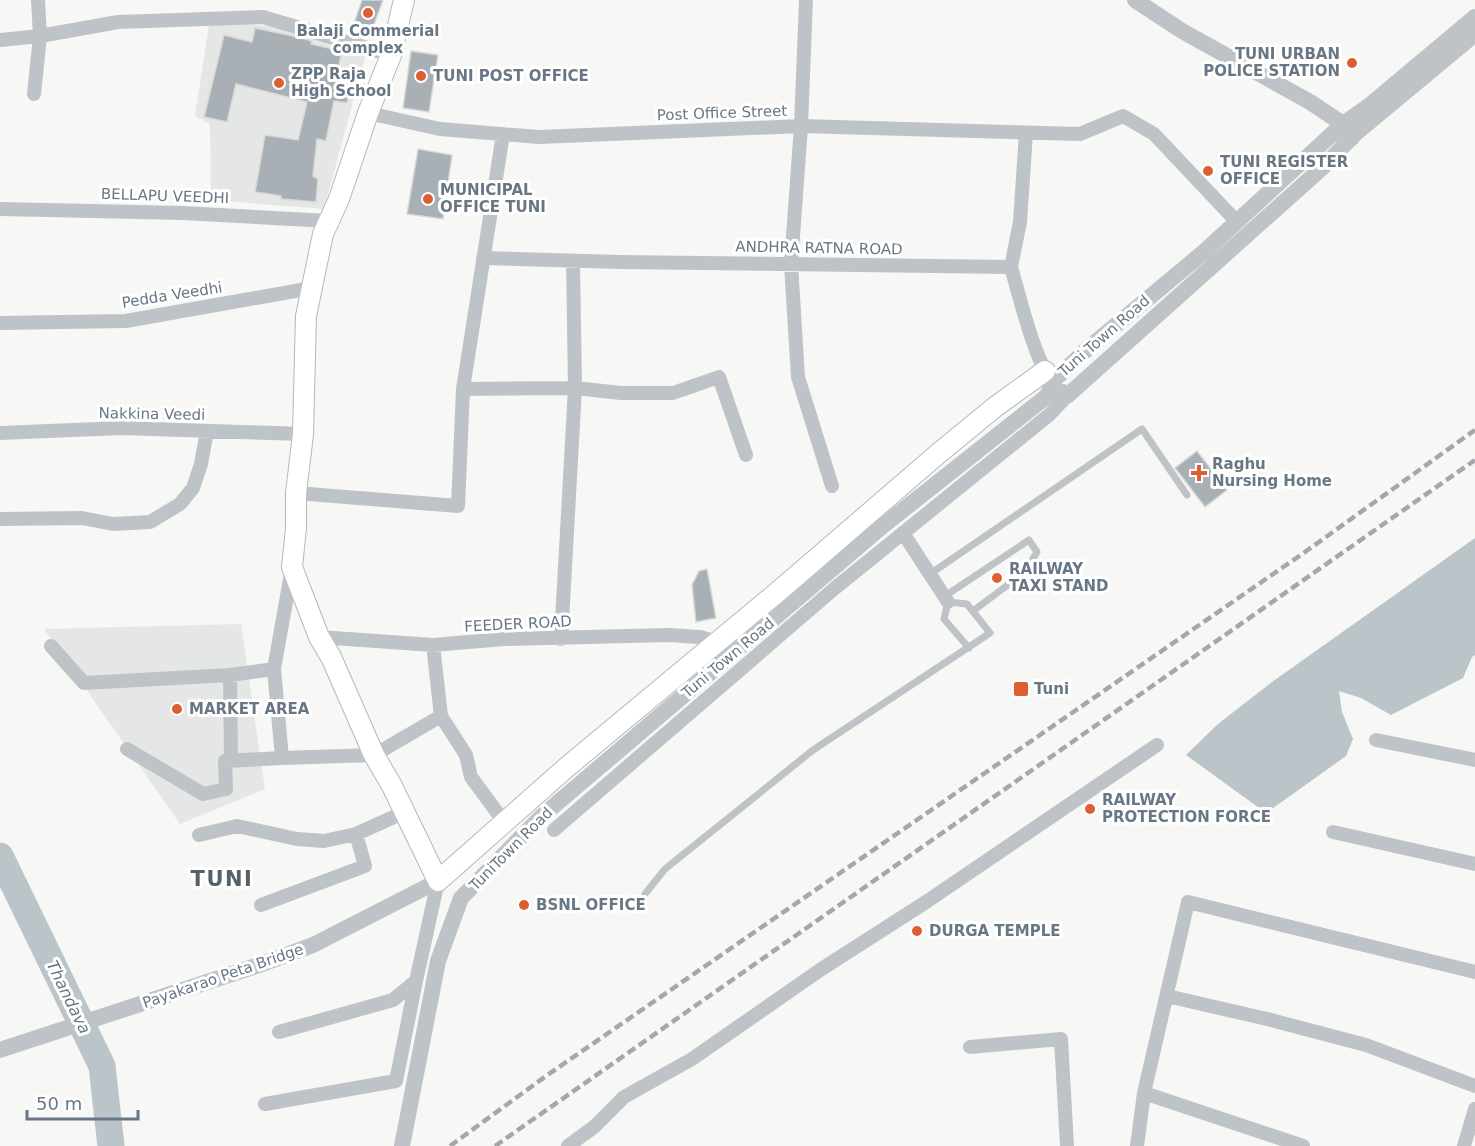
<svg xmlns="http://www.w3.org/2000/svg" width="1475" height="1146" viewBox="0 0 1475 1146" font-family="'DejaVu Sans',sans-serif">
	<rect width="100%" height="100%" fill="#f7f7f5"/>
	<path fill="#e5e6e6" d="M210,18L281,28L367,50L324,209L211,200L210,124L195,116Z
		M241,624L265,789L180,824L44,629Z"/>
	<path fill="#bac4c9" d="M1475,538V655L1472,657L1463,678L1391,715L1361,698L1339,691L1342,712L1353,739L1346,756L1266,813L1186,755L1218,724L1272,682Z"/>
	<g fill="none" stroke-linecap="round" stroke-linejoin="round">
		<path stroke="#bac4c9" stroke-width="27" d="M0,856L102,1066L111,1146"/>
	</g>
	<path fill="#a8b0b6" stroke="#d9d9d7" stroke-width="1.5" d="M362,0H383L371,33L353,26Z
		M255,28L298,37L312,41L311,44L342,51L335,86L350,89L347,103L334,101L326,141L317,139L313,176L318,179L316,202L281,199V196L255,192L265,135L298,140L307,102L236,84L227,122L204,117L224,35L252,42Z
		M411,51L438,55L429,112L403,108Z
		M418,149L452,155L443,219L407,214Z
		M1197,451L1227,490L1205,507L1175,468Z
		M707,569L716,618L696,622L692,585L699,571Z"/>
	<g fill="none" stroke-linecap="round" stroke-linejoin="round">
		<defs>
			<path id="secondary" d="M404,0L391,55L368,113L339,199L323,234L306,316L303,434L296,493V528L292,567L319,637L331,657L374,755L392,786L438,881L567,767L780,590L939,453L995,407L1045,371"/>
		</defs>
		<use href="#secondary" stroke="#b3b8bd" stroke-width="22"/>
		<path stroke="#bec3c7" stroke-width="7" d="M930,574L1142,429L1187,495
			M945,596L1029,540L1037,552L1025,572L973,611
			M645,894L665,869L813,750L990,633L967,604L948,602L944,619L969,648"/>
		<path stroke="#bec3c7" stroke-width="14" d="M806,0L801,126L791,264L798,377L832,486
			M0,40L40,36L38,0
			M34,94L40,36L118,22L263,17L391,55
			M368,113L440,129L539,137L801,126L1080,134L1123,116L1154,134L1237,222
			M503,134L463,389L575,388L621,393H673L719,377L746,455
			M0,209L183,213L329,221
			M483,258L619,262L1011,267C1018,291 1035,361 1050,377
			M1011,267L1020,222L1026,133
			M0,323L126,321L312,288
			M0,433L122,428L303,434
			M296,493L458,506L463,389
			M0,519L82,518L113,524L150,522L180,504L193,488L201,464L207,431
			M903,533L948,602
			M319,637L433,645L504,639L668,635L700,637L718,642
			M561,639L575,388L573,261
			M433,645L441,716
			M51,646L84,683L230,675L274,669L282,758L225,761L226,789L203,794L127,749
			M274,669L292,568
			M230,675L231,761
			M1376,740L1475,760
			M282,758L374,755L441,716L466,755L471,777L505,823
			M554,830L835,588L1049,415L1067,396L1063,391
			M1333,832L1475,864
			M356,834L405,812
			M199,835L237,826L297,839L324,841L356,834L365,866L261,905
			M1167,996L1267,1019L1366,1045L1475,1086
			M279,1032L393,1000L416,981L438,881
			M970,1047L1061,1039L1067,1146
			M1144,1093L1303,1146
			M265,1104L396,1081L416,981
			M568,1146L594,1127L624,1097L692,1059L820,970L926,902L1157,745
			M1137,1146L1144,1093L1188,902L1475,972
			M1464,1146L1475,1109"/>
		<path stroke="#bec3c7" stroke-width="16" d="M1135,0L1182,31L1310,102L1343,124
			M1356,133L1475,34
			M1047,396H1067L1323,167L1356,133L1354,125L1343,124L1340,133C1343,138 1346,140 1352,138
			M0,1050L262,964L313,945L438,881
			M402,1146L438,961L461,898L542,816L884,525L1047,396L1054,380L1085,351L1205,251L1343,124L1370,105L1475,17"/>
		<use href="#secondary" stroke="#fff" stroke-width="20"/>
		<path stroke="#a2a8ae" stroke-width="4.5" stroke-dasharray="9 4.5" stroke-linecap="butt" d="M450,1146L546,1076L1305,552L1475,430
			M495,1146L1475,460"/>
	</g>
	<g fill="#dd5e30" stroke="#fff" stroke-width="2">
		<circle cx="368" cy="13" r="6"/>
		<circle cx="1352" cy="63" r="6"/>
		<circle cx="421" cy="76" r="6"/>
		<circle cx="279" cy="83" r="6"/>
		<circle cx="1208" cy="171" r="6"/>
		<circle cx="428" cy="199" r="6"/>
		<path d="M1196 464h6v6h6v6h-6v6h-6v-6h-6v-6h6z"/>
		<circle cx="997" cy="578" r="6"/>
		<rect x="1013" y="681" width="16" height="16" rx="3"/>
		<circle cx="177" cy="709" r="6"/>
		<circle cx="1090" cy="809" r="6"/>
		<circle cx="524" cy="905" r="6"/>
		<circle cx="917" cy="931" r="6"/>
	</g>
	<g text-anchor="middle" stroke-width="6" stroke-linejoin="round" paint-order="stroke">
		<g font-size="15" font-weight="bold" fill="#687785" stroke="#fff" text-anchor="start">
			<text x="368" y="36" text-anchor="middle">Balaji Commerial<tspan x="368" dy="17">complex</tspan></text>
			<text x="1340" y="59" text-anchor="end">TUNI URBAN<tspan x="1340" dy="17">POLICE STATION</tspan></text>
			<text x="291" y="79">ZPP Raja<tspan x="291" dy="17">High School</tspan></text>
			<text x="433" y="81">TUNI POST OFFICE</text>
			<text x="1220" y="167">TUNI REGISTER<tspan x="1220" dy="17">OFFICE</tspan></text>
			<text x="440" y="195">MUNICIPAL<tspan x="440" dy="17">OFFICE TUNI</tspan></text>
			<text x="1212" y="469">Raghu<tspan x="1212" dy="17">Nursing Home</tspan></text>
			<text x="1009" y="574">RAILWAY<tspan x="1009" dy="17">TAXI STAND</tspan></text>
			<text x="1034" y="694">Tuni</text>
			<text x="189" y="714">MARKET AREA</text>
			<text x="1102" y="805">RAILWAY<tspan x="1102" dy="17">PROTECTION FORCE</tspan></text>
			<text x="536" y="910">BSNL OFFICE</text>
			<text x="929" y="936">DURGA TEMPLE</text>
		</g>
		<g font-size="15" fill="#687785" stroke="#fff">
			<text transform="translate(722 113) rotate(-2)" y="5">Post Office Street</text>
			<text transform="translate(165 196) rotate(2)" y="5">BELLAPU VEEDHI</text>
			<text transform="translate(819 248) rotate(1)" y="5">ANDHRA RATNA ROAD</text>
			<text transform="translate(172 295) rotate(-9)" y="5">Pedda Veedhi</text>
			<text transform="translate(1104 336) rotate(-41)" y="5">Tuni Town Road</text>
			<text transform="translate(152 414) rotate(1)" y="5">Nakkina Veedi</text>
			<text transform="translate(518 624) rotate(-3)" y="5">FEEDER ROAD</text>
			<text transform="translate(728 658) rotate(-40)" y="5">Tuni Town Road</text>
			<text transform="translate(511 849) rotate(-45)" y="5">TuniTown Road</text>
			<text transform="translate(223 976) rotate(-19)" y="5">Payakarao Peta Bridge</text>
		</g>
		<g font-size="16" font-style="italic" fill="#637780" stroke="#fff">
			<text transform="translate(69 997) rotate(64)" y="6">Thandava</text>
		</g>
		<g font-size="21" font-weight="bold" letter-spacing="1.5" fill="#55606a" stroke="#fff">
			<text x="222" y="886">TUNI</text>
		</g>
	</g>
	<path d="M27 1110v9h111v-9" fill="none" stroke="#687785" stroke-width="3"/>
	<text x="36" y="1110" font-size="18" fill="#687785" stroke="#ffffff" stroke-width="4.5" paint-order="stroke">50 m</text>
</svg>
